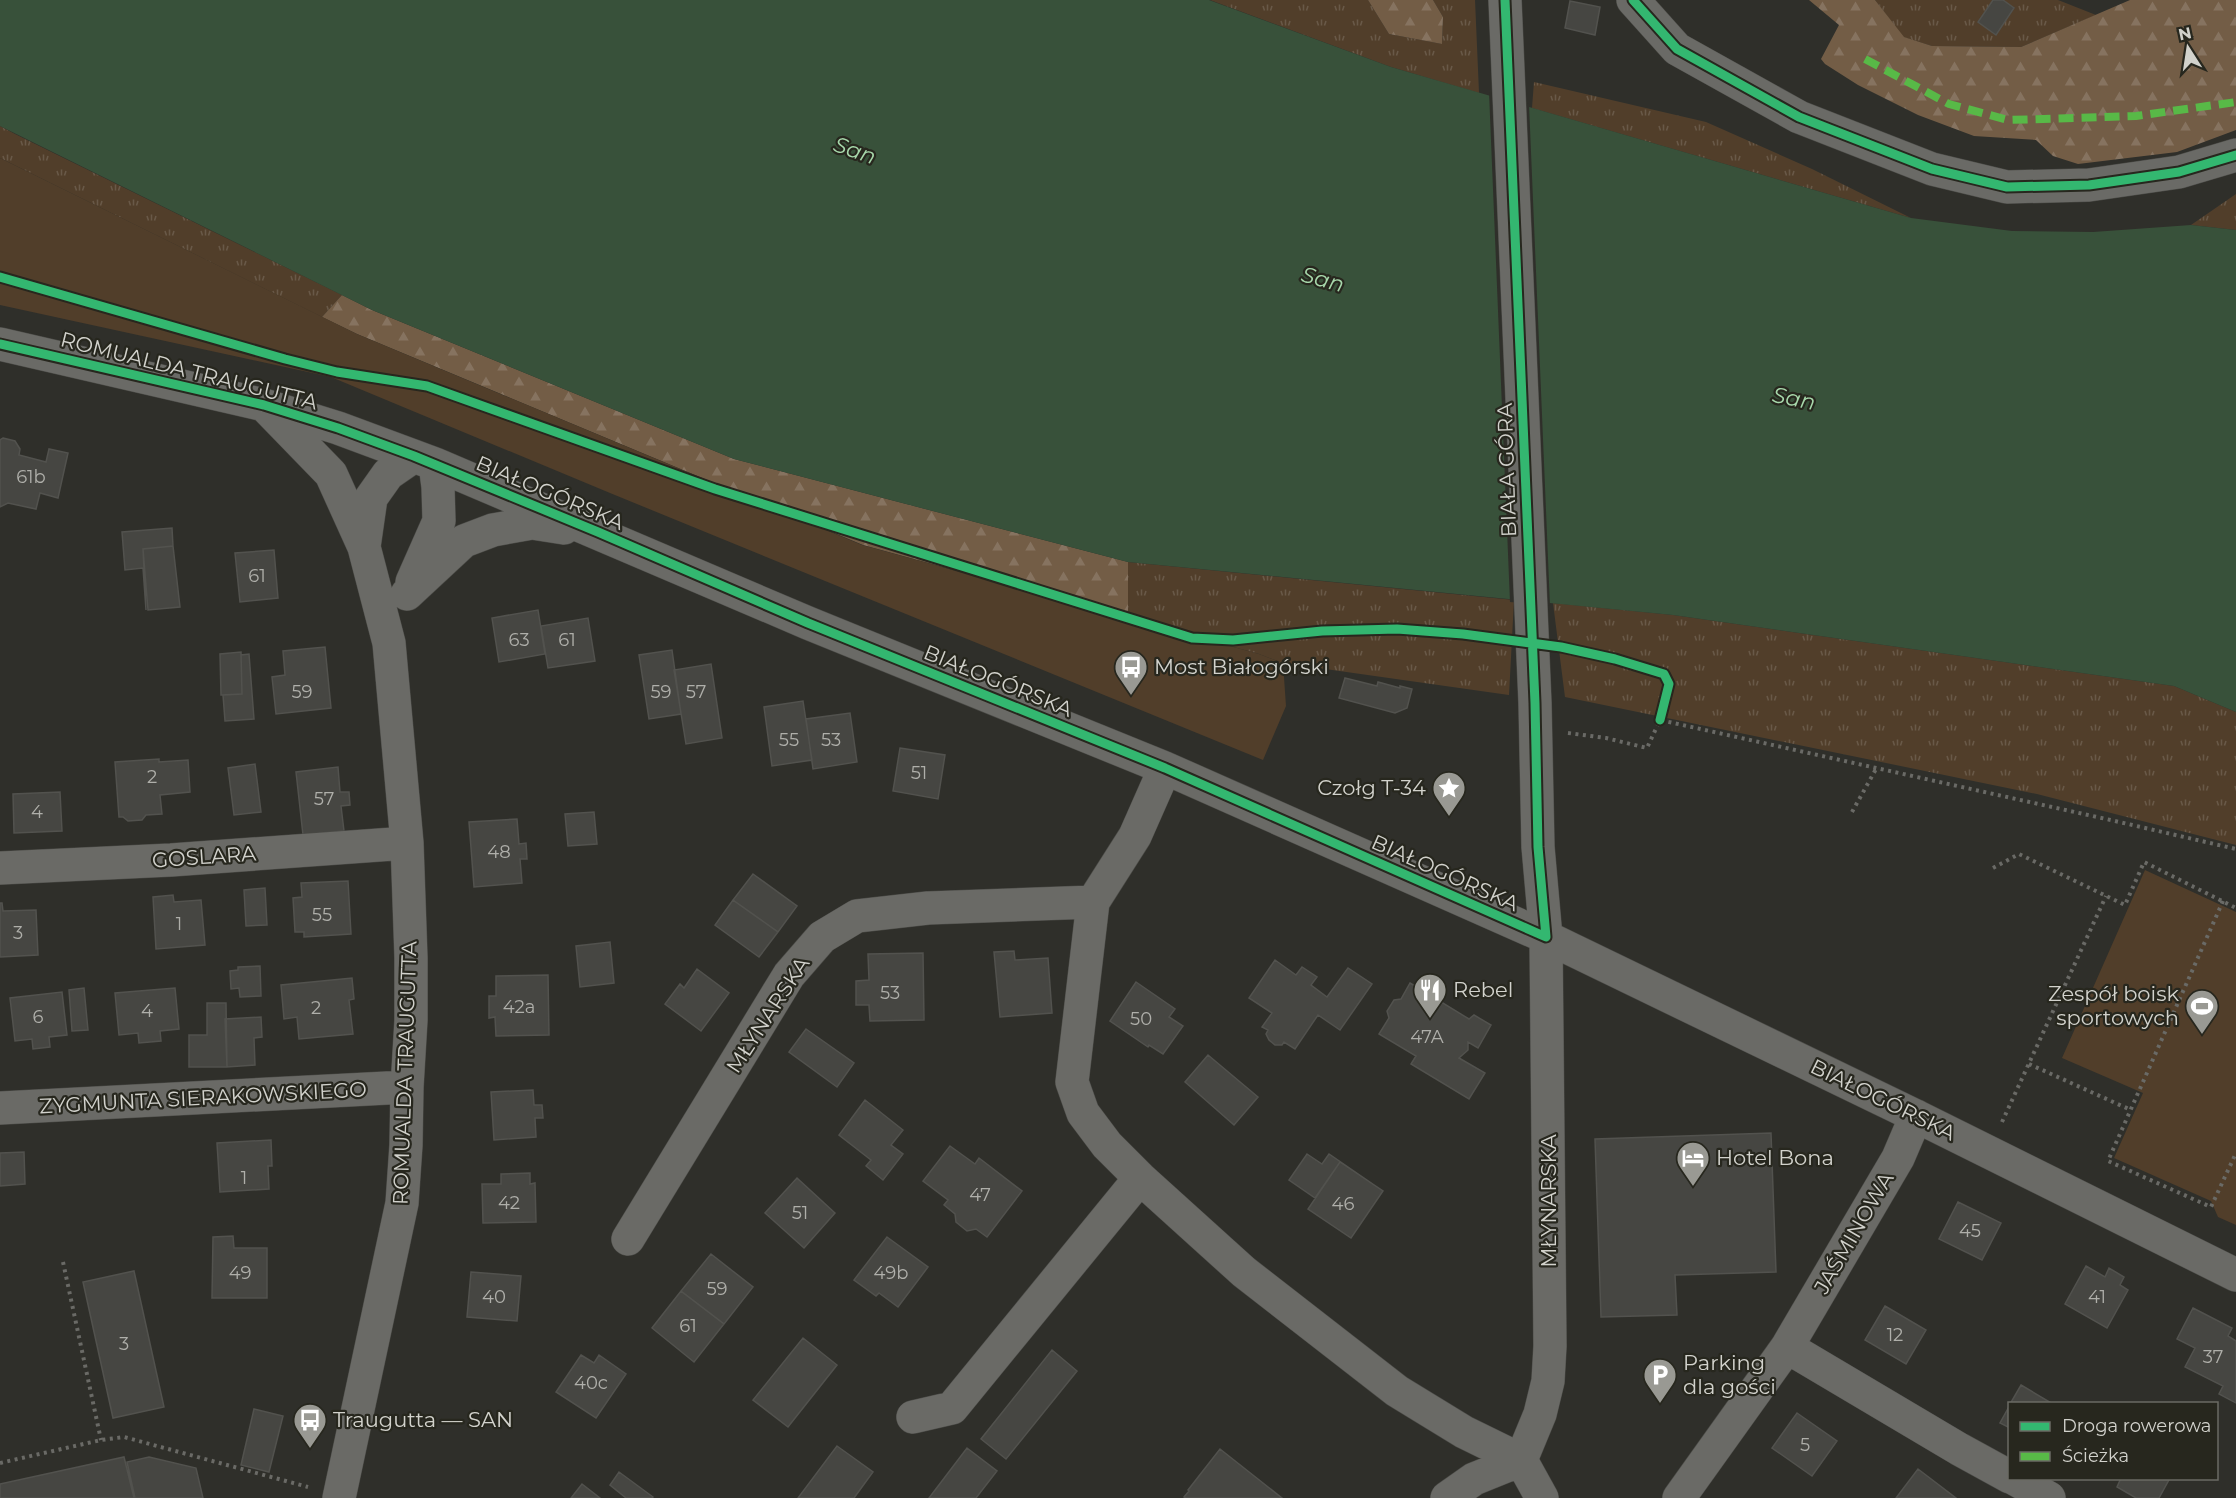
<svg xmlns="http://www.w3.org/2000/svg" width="2236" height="1498" viewBox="0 0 2236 1498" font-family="Montserrat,sans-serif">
	<defs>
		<pattern id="grass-tufts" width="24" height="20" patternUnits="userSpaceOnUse" patternTransform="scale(1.5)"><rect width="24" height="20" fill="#513e2a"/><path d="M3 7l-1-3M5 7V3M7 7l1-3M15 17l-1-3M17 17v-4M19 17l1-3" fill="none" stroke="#695948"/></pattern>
		<pattern id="forest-firs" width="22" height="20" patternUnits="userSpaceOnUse" patternTransform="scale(1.5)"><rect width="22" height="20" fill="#735d46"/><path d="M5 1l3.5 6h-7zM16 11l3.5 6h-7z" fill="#867360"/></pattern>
	</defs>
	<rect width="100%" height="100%" fill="#2f2f2a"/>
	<path fill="url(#grass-tufts)" d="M1210,0H1368L1389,34L1442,44L1443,17L1433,0H1475L1479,93L1391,67Z
		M1875,0H2058L2096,15L2021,47L1932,46L1903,37Z
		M1534,82L1706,122L1812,169L1911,218L1532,108Z
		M0,126L15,134L342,295L322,317L0,158Z
		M2236,194V230L2191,225Z
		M1128,562L1514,600L1509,695L1283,663L1259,654L1128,618Z
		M1553,603L1673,615L2174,686L2236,712V845L2037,794L1565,697Z"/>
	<path fill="url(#forest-firs)" d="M1368,0H1433L1443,17L1442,44L1389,34Z
		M1809,0H1875L1904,37L1932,46L2021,47L2130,0H2236V130L2177,152L2078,164L2053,156L2036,140L1974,136L1918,115L1858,85L1825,64L1821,59L1839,25Z
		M342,295L372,310L734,459L1128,562V618L863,545L357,334L322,317Z"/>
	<path fill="#513e2a" d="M0,158L357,334L862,545L1259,654L1283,663L1286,706L1263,760L610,493L331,377L0,305Z
		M2145,870L2236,912V1225L2218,1217L2211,1201L2114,1158L2143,1093L2062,1058Z"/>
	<path fill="#38513a" d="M0,0H1209L1391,67L1911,218L2012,231L2093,232L2191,225L2236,230V712L2174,686L1673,615L1128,562L734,459L372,310L0,126Z"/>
	<path fill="#2f2f2a" d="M1489,92L1529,104L1550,606L1510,602Z"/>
	<path fill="#464642" stroke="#52524e" stroke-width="1.5" d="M1993,0H2003L2014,8L1996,35L1978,22Z
		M1570,1L1600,7L1595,35L1565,28Z
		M3,438L15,441L20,449L19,455L46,462L49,449L68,453L58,498L40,493L36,509L8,503L0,507V440Z
		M172,528L173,546L143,549L146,610L143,568L125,570L122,532Z
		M173,546L180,607L148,610L143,549Z
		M274,550L278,598L240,602L235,553Z
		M538,610L545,654L499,662L492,618Z
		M588,618L595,661L548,668L541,626Z
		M325,647L331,708L276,714L272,677L285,675L283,651Z
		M672,650L681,714L649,719L639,655Z
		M241,652L242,694L221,695L220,654Z
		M249,654L254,719L225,721L223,695L242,694L241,655Z
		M711,664L722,738L686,744L674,670Z
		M1345,678L1377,686L1378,682L1400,688V686L1412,689L1407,708L1395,713L1339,698Z
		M803,701L812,760L772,766L764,707Z
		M850,713L857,762L813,769L806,719Z
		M900,748L945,755L938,799L893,791Z
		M159,759V762L188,760L190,792L160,795L162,814L146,815L142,820L128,821L123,817H119L115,762Z
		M255,764L261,812L234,815L228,768Z
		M338,767L340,792H349L350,805L341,806L344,831L303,835L296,772Z
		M60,792L62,831L14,833L13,794Z
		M594,812L597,844L568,846L565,814Z
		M517,819L519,844L526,843L527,859H520L522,883L474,887L469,822Z
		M753,874L797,906L778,932L733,900Z
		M348,881L351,934L304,937V932H295L293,898L302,897L301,883Z
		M265,888L267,925L246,926L244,890Z
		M173,895L174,902L201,900L205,945L156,949L153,897Z
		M733,900L778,932L759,957L715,925Z
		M0,903H2L3,911L36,910L38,955L0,957Z
		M610,942L614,983L580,987L576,946Z
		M1014,951L1015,960L1048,958L1052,1013L1000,1017L994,952Z
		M923,953L924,1020L870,1021L869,1005H856V981L869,980L868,954Z
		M1275,960L1296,975L1302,967L1317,977L1311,985L1327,997L1348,968L1372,984L1340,1030L1318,1015L1295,1049L1284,1042L1282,1045H1275L1269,1040L1266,1034L1268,1030L1262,1027L1272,1013L1249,998Z
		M260,966L261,996L240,997L239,988L231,989L230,971L238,970V967Z
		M697,969L729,993L701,1031L665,1004L680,984L684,988Z
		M548,975L549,1035L496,1036L495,1017L489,1018V996H496V976Z
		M352,978L354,999L349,1000L353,1034L299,1039L297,1017L284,1019L281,985Z
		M1136,982L1175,1009L1169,1017L1183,1026L1163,1054L1149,1045L1148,1047L1110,1021Z
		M1410,983L1469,1019L1474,1015L1491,1025L1478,1048L1468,1042V1050L1459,1058L1485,1073L1469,1099L1411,1064L1416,1056L1379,1034L1389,1018L1387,1011L1394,1000L1401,999Z
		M84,988L88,1030L72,1031L69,990Z
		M175,988L179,1029L160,1031L161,1041L139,1043L138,1033L119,1035L115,993Z
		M62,992L67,1035L49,1037L50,1047L33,1049L32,1039L15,1041L10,998Z
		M207,1003H226L227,1067H189V1035H207Z
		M261,1017L262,1037L254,1038L255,1065L227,1067L225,1019Z
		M806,1029L854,1063L837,1087L789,1052Z
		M1208,1055L1258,1097L1234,1125L1185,1082Z
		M533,1090L534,1105H542L543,1118H535L536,1137L494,1140L491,1092Z
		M865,1100L903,1130L891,1145L903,1154L883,1180L866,1166L871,1160L839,1135Z
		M1771,1133L1776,1272L1675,1275L1677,1315L1601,1317L1595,1139Z
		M271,1140L272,1166H268L269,1189L220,1192L217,1143Z
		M950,1146L975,1164L979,1158L1022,1191L987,1237L976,1229L967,1231L956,1222L955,1214L944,1205L948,1200L923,1181Z
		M24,1152L25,1184L0,1186V1153Z
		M1307,1154L1322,1164L1329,1154L1383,1191L1340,1162L1315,1198L1289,1180Z
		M1340,1162L1383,1191L1351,1238L1308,1209Z
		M530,1173V1184L535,1183L536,1222L483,1223L482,1184H501V1174Z
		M797,1178L835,1213L804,1248L765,1213Z
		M1958,1202L2001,1223L1982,1260L1939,1239Z
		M233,1236L234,1248H267V1298H212L213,1237Z
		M887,1237L928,1267L898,1307L879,1293L876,1296L854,1280Z
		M711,1254L753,1287L724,1324L681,1291Z
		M2086,1266L2105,1277L2109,1268L2124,1277L2120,1285L2128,1290L2107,1328L2065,1304Z
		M134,1271L164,1407L113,1418L83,1282Z
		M471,1272L521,1276L517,1321L467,1317Z
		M681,1291L724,1324L694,1362L652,1328Z
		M1885,1306L1926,1330L1906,1364L1865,1340Z
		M2193,1308L2232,1328L2228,1336L2236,1341V1403L2219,1394L2223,1386L2185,1367L2195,1348L2177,1339Z
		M803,1338L837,1365L788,1427L753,1400Z
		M1052,1350L1077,1371L1006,1459L981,1439Z
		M581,1355L594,1363L599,1355L626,1374L596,1418L556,1392Z
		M2021,1385L2053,1404H2010Z
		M2010,1405V1428L2000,1423Z
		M254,1409L283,1416L269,1472L241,1465Z
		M1797,1413L1837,1441L1812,1476L1772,1448Z
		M837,1446L873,1472L854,1498H798Z
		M967,1448L997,1471L976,1498H929Z
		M1220,1449L1282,1498H1186L1184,1497L1189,1491L1188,1490Z
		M124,1457L134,1498H0V1484Z
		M149,1457L196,1468L203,1498H135L127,1462Z
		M1918,1469L1956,1498H1896Z
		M619,1472L653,1497L652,1498H626L610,1485Z
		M2121,1478H2170L2159,1498H2136L2117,1487Z
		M582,1484L600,1498H571Z"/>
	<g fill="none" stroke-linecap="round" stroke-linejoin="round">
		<defs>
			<path id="minor" d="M1505,0L1535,703L1538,847L1546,937L1550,1346L1548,1381L1540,1414L1521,1460
				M1633,0L1677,49L1799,117L1932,169L2007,187L2089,185L2179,172L2236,155
				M0,344L264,405L338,428L435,464L808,623L1165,768L1546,937L1916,1116L2236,1275
				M267,408L331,474L364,547L389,643L407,843L411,958V1020L407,1087L406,1145L402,1203L339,1498
				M364,547L371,498L388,474L414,456
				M412,582L439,521L438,487L435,464
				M407,594L464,541L493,530L532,523L564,528
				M1165,768L1135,836L1093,902L1072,1082L1083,1113L1107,1145L1140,1178L1244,1272L1397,1391L1464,1432L1521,1460L1542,1498
				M0,868L171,860L407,843
				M0,1108L407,1087
				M628,1239L789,975L822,937L857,916L928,908L1093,902
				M1787,1347L1959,1449L2010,1477
				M913,1417L952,1408L1140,1178
				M2013,1478L2049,1498
				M1447,1498L1474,1479L1521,1460
				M1679,1498L1787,1347L1898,1158L1916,1116"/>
		</defs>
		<use href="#minor" stroke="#4b4b47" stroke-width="34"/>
		<path stroke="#6a6a66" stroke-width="4" stroke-dasharray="3 4.5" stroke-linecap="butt" d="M1568,733L1606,738L1647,748L1660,720L2115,821L2236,849
			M1852,812L1876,769
			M1993,868L2019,854L2125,905L2144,862L2236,908
			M2223,901L2108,1161L2211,1207L2236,1153
			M2029,1064L2131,1110
			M2002,1122L2106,896
			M63,1262L101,1440
			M0,1463L101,1440L124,1437L308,1487"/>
		<use href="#minor" stroke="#6a6a66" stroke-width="33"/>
		<path stroke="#58b947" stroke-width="8" stroke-dasharray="15 8" stroke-linecap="butt" d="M1865,59L1949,104L2008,120L2136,116L2236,102"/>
		<defs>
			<path id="cycleway" d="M1633,0L1677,49L1799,117L1932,169L2007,187L2089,185L2179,172L2236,155
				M0,277L285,359L337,372L427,386L715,489L1192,638L1233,640L1322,631L1397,629L1463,634L1561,647L1615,659L1664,674L1669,684L1660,720
				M0,344L264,405L338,428L414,456L598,532L808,623L1165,768L1546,937L1538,847L1535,703L1505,0"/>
		</defs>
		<use href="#cycleway" stroke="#27271e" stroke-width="13"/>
		<use href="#cycleway" stroke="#33b770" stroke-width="9"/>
	</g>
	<defs>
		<symbol id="bus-pin" viewBox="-11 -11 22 30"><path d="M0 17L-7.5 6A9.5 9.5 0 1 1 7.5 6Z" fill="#999993" stroke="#27271e"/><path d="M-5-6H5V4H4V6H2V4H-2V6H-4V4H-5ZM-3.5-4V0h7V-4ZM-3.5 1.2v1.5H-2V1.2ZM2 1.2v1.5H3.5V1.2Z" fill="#fff"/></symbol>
		<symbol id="sight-pin" viewBox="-11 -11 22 30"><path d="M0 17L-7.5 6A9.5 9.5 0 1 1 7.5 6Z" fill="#999993" stroke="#27271e"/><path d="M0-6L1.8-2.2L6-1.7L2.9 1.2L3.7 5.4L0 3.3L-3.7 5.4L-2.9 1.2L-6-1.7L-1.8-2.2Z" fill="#fff"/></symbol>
		<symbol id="restaurant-pin" viewBox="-11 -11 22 30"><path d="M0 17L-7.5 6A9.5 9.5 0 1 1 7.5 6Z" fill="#999993" stroke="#27271e"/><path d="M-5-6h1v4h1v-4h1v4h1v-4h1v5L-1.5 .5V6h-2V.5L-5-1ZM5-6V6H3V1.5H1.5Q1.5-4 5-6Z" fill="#fff"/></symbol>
		<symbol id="stadium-pin" viewBox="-11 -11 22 30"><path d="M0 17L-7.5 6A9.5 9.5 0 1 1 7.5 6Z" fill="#999993" stroke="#27271e"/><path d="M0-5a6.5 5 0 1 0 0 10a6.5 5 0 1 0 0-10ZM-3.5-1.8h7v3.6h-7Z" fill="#fff"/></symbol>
		<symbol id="hotel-pin" viewBox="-11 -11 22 30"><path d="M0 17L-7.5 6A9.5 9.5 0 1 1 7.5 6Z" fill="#999993" stroke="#27271e"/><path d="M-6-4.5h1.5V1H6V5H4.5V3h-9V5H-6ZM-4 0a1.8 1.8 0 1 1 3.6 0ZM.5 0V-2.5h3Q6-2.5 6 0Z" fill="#fff"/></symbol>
		<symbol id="parking-pin" viewBox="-11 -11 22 30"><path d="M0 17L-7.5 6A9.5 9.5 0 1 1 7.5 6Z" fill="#999993" stroke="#27271e"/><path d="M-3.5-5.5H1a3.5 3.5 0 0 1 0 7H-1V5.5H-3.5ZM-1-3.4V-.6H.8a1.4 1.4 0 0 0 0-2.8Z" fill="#fff"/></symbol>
	</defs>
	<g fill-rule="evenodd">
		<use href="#bus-pin" x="1112" y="648" width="38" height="52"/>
		<use href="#sight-pin" x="1430" y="769" width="38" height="52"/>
		<use href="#restaurant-pin" x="1411" y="971" width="38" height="52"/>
		<use href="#stadium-pin" x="2183" y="987" width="38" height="52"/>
		<use href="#hotel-pin" x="1674" y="1139" width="38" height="52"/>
		<use href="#parking-pin" x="1641" y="1356" width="38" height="52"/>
		<use href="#bus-pin" x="291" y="1401" width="38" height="52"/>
	</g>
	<g text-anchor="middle" stroke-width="4.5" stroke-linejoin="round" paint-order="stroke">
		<g font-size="18" fill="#afafaa">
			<text x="31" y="483">61b</text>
			<text x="257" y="582">61</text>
			<text x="519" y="646">63</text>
			<text x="567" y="646">61</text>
			<text x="302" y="698">59</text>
			<text x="661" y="698">59</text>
			<text x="696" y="698">57</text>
			<text x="789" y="746">55</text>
			<text x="831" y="746">53</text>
			<text x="919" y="779">51</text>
			<text x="152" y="783">2</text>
			<text x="324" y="805">57</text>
			<text x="37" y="818">4</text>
			<text x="499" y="858">48</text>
			<text x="322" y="921">55</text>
			<text x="179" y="930">1</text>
			<text x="18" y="939">3</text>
			<text x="890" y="999">53</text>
			<text x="519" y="1013">42a</text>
			<text x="316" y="1014">2</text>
			<text x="147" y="1017">4</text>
			<text x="38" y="1023">6</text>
			<text x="1141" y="1025">50</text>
			<text x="1427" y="1043">47A</text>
			<text x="244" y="1184">1</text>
			<text x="980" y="1201">47</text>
			<text x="509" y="1209">42</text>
			<text x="1343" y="1210">46</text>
			<text x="800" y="1219">51</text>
			<text x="1970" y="1237">45</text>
			<text x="240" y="1279">49</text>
			<text x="891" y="1279">49b</text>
			<text x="717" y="1295">59</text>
			<text x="494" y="1303">40</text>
			<text x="2097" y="1303">41</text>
			<text x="688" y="1332">61</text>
			<text x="1895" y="1341">12</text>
			<text x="124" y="1350">3</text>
			<text x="2213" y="1363">37</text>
			<text x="591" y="1389">40c</text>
			<text x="1805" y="1451">5</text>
		</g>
		<g font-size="21" fill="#d2d2cc" stroke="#27271e">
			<text transform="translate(189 371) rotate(14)" y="7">ROMUALDA TRAUGUTTA</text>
			<text transform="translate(1507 470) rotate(-92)" y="7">BIAŁA GÓRA</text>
			<text transform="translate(550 493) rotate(23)" y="7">BIAŁOGÓRSKA</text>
			<text transform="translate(998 681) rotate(22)" y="7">BIAŁOGÓRSKA</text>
			<text transform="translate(204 857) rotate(-4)" y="7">GOSLARA</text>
			<text transform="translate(1445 873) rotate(24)" y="7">BIAŁOGÓRSKA</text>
			<text transform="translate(768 1015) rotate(-57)" y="7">MŁYNARSKA</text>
			<text transform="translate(405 1073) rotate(-88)" y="7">ROMUALDA TRAUGUTTA</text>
			<text transform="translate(203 1098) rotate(-3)" y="7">ZYGMUNTA SIERAKOWSKIEGO</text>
			<text transform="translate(1883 1100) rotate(26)" y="7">BIAŁOGÓRSKA</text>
			<text transform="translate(1549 1201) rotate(-90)" y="7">MŁYNARSKA</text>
			<text transform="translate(1854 1233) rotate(-60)" y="7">JAŚMINOWA</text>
		</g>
		<g font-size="21" fill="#d2d2cc" stroke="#27271e" text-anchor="start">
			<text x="1154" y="674">Most Białogórski</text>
			<text x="1426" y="795" text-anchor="end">Czołg T-34</text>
			<text x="1453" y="997">Rebel</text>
			<text x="2179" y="1001" text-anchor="end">Zespół boisk<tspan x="2179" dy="24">sportowych</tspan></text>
			<text x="1716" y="1165">Hotel Bona</text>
			<text x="1683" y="1370">Parking<tspan x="1683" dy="24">dla gości</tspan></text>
			<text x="333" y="1427">Traugutta — SAN</text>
		</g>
		<g font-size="22" font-style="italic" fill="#a7d8ab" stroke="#27271e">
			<text transform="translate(855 150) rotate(19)" y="8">San</text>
			<text transform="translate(1323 279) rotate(15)" y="8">San</text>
			<text transform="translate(1794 398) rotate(11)" y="8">San</text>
		</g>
	</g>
	<rect x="2008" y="1402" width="210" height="78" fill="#27271e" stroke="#6b6b64" stroke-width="1.5"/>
	<rect x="2020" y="1422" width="30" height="9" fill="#33b770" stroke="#6b6b64" stroke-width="1.5"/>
	<text x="2062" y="1432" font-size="18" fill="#d2d2cc">Droga rowerowa</text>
	<rect x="2020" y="1452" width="30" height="9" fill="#58b947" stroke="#6b6b64" stroke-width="1.5"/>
	<text x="2062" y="1462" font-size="18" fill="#d2d2cc">Ścieżka</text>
	<g transform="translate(2188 48) rotate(348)" stroke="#27271e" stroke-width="4.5" paint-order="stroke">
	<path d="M0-4.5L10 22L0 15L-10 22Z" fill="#d2d2cc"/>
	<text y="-9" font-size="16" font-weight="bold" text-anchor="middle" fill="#d2d2cc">N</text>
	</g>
</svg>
